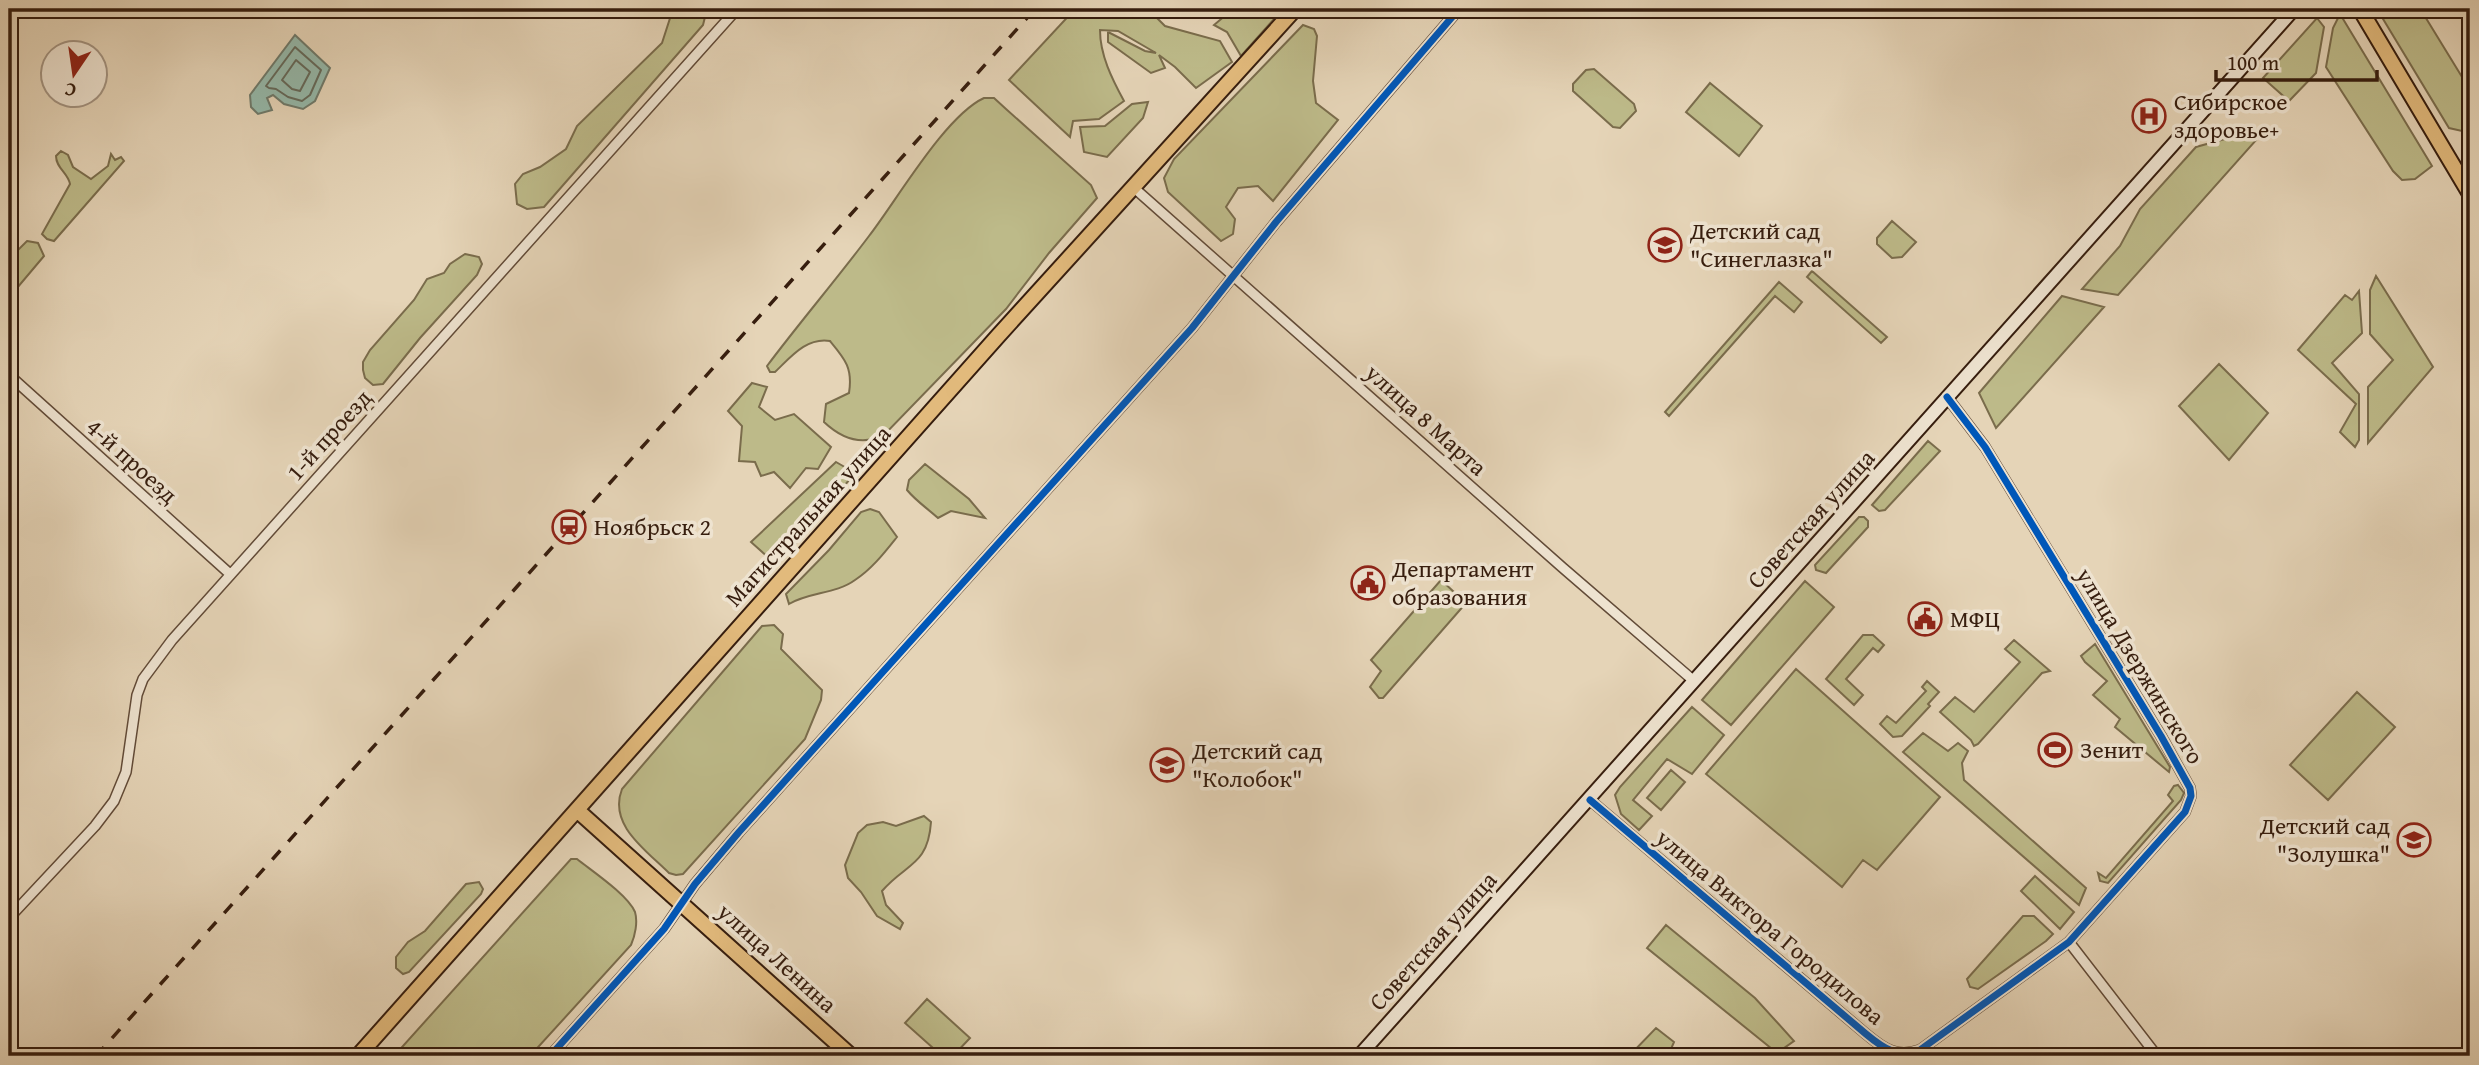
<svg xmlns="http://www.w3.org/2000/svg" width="2479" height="1065" viewBox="0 0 2479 1065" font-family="'Gentium Book Plus',serif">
	<rect width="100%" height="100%" fill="#e5d4b7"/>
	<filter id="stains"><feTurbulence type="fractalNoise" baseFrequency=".00286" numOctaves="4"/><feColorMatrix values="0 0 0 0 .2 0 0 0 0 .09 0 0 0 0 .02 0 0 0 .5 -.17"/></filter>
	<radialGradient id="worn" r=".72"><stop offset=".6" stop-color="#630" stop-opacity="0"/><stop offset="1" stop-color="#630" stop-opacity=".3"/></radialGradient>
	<path fill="#bdba89" stroke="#7a6c4c" stroke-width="2" d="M673,9H707L703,25L544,207L527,209L517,204L515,184L523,174L540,167L566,149L577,126L662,43Z
		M1075,9H1148L1165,26L1220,41L1232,62L1196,88L1175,67L1159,55L1165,68L1151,73L1108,42V32L1145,51L1156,53L1118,31L1100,30C1100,55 1112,79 1124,101L1099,119L1073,121L1070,137L1009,80Z
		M1233,9H1283L1241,56L1227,32L1214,25Z
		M2377,9H2401L2406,17L2421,10L2470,90V127L2462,131L2449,128Z
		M2340,14L2432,166L2415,179L2402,180L2393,171L2326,67L2333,28Z
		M2317,18L2324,27L2316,73L2289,101L2263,78Z
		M1303,25L1314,29L1317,36L1313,81L1316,103L1338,120L1273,201L1258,186L1238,188L1226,207L1235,219L1233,234L1221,241L1168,192L1164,178L1174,159Z
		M1594,69L1634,104L1636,111L1620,128L1613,127L1573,91V84L1586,70Z
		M1710,83L1762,126L1739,156L1686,112Z
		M984,98H994L1006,109L1091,185L1097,198L1049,253L1006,309L884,435C862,446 842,439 824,422L826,404L849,393C853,368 845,359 830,341C806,337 790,358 775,372H770L767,366C800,322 836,280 869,236C897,200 945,116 984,98Z
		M1148,102L1143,118L1107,157L1084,152L1080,127L1105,126L1132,104Z
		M2250,132L2258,138L2118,295L2082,289L2120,246L2140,209L2196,147Z
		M61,151L68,155L73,167L91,179L108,166L111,154L115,160L121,157L124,161L54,241L47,239L42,234L70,184C68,173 56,168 56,156Z
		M1892,221L1916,242L1902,257L1892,258L1877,244V238Z
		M27,241L38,243L44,256L12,294L9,291V259Z
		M465,254L479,257L482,264L477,275L420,338L383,384L373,385L365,378L363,370V362L370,350L414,300L427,279L444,273L450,264Z
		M1812,271L1887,337L1881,343L1807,277Z
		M2376,276L2433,367L2368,443V387L2393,360L2370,334V290Z
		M1779,282L1802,302L1794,312L1775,296L1669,416L1665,412Z
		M2359,291L2362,333L2332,363L2359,394V440L2355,447L2340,432L2356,404L2298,350L2345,295L2352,300Z
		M2062,296L2104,307L1996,428L1979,393Z
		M2219,364L2268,413L2229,460L2179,406Z
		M752,383L767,387L759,407L775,420L794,414L831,447L818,469L806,468L790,488L774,472L761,476L755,462L739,461L742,426L728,411Z
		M1928,441L1940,451L1885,510L1879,511L1872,505Z
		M836,462L855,473L787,554L770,559L751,542Z
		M925,464L969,499L985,518L951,511L938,518C927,508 916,501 907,490L909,480Z
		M870,509L879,512L897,537C885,552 872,569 855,580C836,594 809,592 789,604L786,594L829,550L861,512Z
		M1859,517H1864L1868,521V527L1826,573L1816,570L1815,565Z
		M1441,580L1466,603L1383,698H1379L1370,687L1381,671L1371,660Z
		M1805,581L1834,607L1731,725L1702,700Z
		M774,625L783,634L781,649L822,690L821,700L805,739L683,874L676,875L669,873C646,850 608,825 622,789L762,626Z
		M1863,635H1873L1884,645L1878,652L1873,648L1846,679L1863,695L1854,705L1826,679Z
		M2014,640L2050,671L2042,673L1978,744L1974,746L1971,740L1940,712L1955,697L1974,712L2020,662L2005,649Z
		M2095,644L2170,767L2169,772L2115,727L2120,719L2093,695L2107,681L2085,662L2081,656Z
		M1796,669L1940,797L1877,870L1863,860L1842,887L1706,774Z
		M1927,681L1939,692L1928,704L1930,706L1902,736L1893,737L1880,724L1887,716L1896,723L1926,691L1922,687Z
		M2357,692L2395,727L2328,800L2290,765Z
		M1692,707L1724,735L1692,774L1667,759L1633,800L1652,816L1639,830L1621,814L1615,795L1620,787Z
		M1923,733L1948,751L1958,743L1968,751L1962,763L1964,780L2086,888L2079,905L1903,752Z
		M1671,770L1685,782L1661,810L1647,798Z
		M2178,785L2184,793L2181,800L2108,883L2100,881L2098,873L2106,878L2173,801L2168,795L2174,786Z
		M924,816L931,822C928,866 906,863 882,891L886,905L903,923L900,929L877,916L861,892L848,878L845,865L858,833L867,825L883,822L896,826Z
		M571,859H577C592,871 628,895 635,912C638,922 635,936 631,945L530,1056H394Z
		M2035,876L2074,912L2060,929L2021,891Z
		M479,882L483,889L481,894L409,972L403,974L396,968V957L408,942L425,931L466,884Z
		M2023,916H2034L2053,934L2046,941L1978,989L1970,987L1967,979Z
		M1666,925L1755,998L1794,1041L1777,1053L1647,948Z
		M927,999L970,1038L953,1056H942L905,1023Z
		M1656,1028L1674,1042L1668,1056H1629Z"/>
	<path fill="#96b9aa" stroke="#707b6c" stroke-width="2" d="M295,35L330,68L315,101L303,109L284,104L273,95L267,98L272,110L258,114L251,107L250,95Z"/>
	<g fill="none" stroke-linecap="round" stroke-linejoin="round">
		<path stroke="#666b5c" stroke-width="2" d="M295,47L321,70L310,95L302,101L288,97L276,89L269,88L266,86Z
			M296,60L310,72L300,91L292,89L282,80Z"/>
		<defs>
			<path id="street" d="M1133,187L1563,568L1694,681
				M9,375L230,574
				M1590,800L1866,1034C1884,1049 1897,1058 1920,1050L2069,942L2185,812L2191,796L2190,788L2161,736L1985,447L1947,397
				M9,918L95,826L114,801L126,772L137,695L143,679L172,640L737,9
				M2069,942L2157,1056
				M550,1056L664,929L695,884L739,832L1192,328L1276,222L1459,9"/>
			<path id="secondary" d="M1359,1056L2294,9"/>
			<path id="primary" d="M2360,9L2470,194
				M577,810L851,1056
				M358,1056L998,336L1295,9"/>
		</defs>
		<use href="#street" stroke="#624b38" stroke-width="12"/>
		<use href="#secondary" stroke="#361d0e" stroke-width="16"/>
		<use href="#primary" stroke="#361d0e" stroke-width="18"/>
		<use href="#street" stroke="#eee3d0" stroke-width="9"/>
		<use href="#secondary" stroke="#eee3d0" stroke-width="12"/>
		<use href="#primary" stroke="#e2ba7c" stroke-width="14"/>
		<path stroke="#361d0e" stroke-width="3.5" stroke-dasharray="12 12" stroke-linecap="butt" d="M96,1056L1035,9"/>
		<defs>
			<path id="cycleway" d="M1590,800L1866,1034C1884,1049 1897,1058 1920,1050L2069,942L2185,812L2191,796L2190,788L2161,736L1985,447L1947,397
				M550,1056L664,929L695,884L739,832L1192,328L1276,222L1459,9"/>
		</defs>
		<use href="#cycleway" stroke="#eee3d0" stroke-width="11"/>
		<use href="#cycleway" stroke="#0057b8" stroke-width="7"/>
	</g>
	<defs>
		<symbol id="hospital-ring" viewBox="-11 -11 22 22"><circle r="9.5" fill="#eee3d0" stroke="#8f2418" stroke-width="1.5"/><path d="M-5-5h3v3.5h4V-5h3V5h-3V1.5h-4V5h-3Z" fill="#8f2418"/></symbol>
		<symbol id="school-ring" viewBox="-11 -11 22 22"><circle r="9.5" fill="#eee3d0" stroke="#8f2418" stroke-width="1.5"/><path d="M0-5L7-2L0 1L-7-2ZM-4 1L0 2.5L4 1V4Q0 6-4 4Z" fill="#8f2418"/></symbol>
		<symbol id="station-ring" viewBox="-11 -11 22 22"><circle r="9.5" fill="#eee3d0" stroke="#8f2418" stroke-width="1.5"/><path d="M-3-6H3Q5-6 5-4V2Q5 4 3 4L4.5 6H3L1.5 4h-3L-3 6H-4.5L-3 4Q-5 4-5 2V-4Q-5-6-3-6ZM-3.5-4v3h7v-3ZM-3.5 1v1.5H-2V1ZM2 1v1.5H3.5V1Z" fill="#8f2418"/></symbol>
		<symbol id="civic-ring" viewBox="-11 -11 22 22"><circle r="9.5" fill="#eee3d0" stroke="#8f2418" stroke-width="1.5"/><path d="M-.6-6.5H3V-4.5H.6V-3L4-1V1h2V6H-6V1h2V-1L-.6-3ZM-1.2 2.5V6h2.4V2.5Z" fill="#8f2418"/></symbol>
		<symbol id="stadium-ring" viewBox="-11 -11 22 22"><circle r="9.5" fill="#eee3d0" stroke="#8f2418" stroke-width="1.5"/><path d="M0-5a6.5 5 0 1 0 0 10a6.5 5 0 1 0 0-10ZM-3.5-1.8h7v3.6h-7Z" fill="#8f2418"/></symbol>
	</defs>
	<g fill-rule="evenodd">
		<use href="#hospital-ring" x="2130" y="97" width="38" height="38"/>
		<use href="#school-ring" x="1646" y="226" width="38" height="38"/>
		<use href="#station-ring" x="550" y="508" width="38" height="38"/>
		<use href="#civic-ring" x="1349" y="564" width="38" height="38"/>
		<use href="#civic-ring" x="1906" y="600" width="38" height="38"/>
		<use href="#stadium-ring" x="2036" y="731" width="38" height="38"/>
		<use href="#school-ring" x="1148" y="746" width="38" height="38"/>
		<use href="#school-ring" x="2395" y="821" width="38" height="38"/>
	</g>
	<g text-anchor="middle" stroke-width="7" stroke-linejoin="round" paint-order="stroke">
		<g font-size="24" fill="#361d0e" stroke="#eee3d0" text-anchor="start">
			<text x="2174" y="110">Сибирское<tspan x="2174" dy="28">здоровье+</tspan></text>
			<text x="1690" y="239">Детский сад<tspan x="1690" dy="28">"Синеглазка"</tspan></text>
			<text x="594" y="535">Ноябрьск 2</text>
			<text x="1392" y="577">Департамент<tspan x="1392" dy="28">образования</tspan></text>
			<text x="1950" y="627">МФЦ</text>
			<text x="2080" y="758">Зенит</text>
			<text x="1192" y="759">Детский сад<tspan x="1192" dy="28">"Колобок"</tspan></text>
			<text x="2390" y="834" text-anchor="end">Детский сад<tspan x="2390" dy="28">"Золушка"</tspan></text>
		</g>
		<g font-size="24" fill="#361d0e" stroke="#eee3d0">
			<text transform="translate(1426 420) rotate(42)" y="8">улица 8 Марта</text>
			<text transform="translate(329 435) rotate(-48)" y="8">1-й проезд</text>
			<text transform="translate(132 461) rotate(42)" y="8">4-й проезд</text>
			<text transform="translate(808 516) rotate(-48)" y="8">Магистральная улица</text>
			<text transform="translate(1811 519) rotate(-48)" y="8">Советская улица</text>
			<text transform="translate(2140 666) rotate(59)" y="8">улица Дзержинского</text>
			<text transform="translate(1770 927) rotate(40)" y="8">улица Виктора Городилова</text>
			<text transform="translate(1433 941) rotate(-48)" y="8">Советская улица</text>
			<text transform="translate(777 958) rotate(42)" y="8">улица Ленина</text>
		</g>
	</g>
	<rect width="2479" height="1065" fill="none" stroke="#e5d4b7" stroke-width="35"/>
	<rect x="10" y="10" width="2458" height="1044" fill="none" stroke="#361d0e" stroke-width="3.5"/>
	<rect x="18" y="18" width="2444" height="1030" fill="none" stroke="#361d0e" stroke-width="2"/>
	<g transform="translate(74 74) rotate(193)"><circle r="33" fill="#eee3d0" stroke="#a49482" stroke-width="2"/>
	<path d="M0-5L12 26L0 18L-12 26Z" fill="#8f2418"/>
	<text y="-10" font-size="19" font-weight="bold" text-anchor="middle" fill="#361d0e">С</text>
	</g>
	<path d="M2216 70v10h161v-10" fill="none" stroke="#361d0e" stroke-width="3.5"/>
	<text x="2227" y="70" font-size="21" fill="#361d0e" stroke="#eee3d0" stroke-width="5" paint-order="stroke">100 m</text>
	<rect width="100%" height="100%" filter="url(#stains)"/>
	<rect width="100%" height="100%" fill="url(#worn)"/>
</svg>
